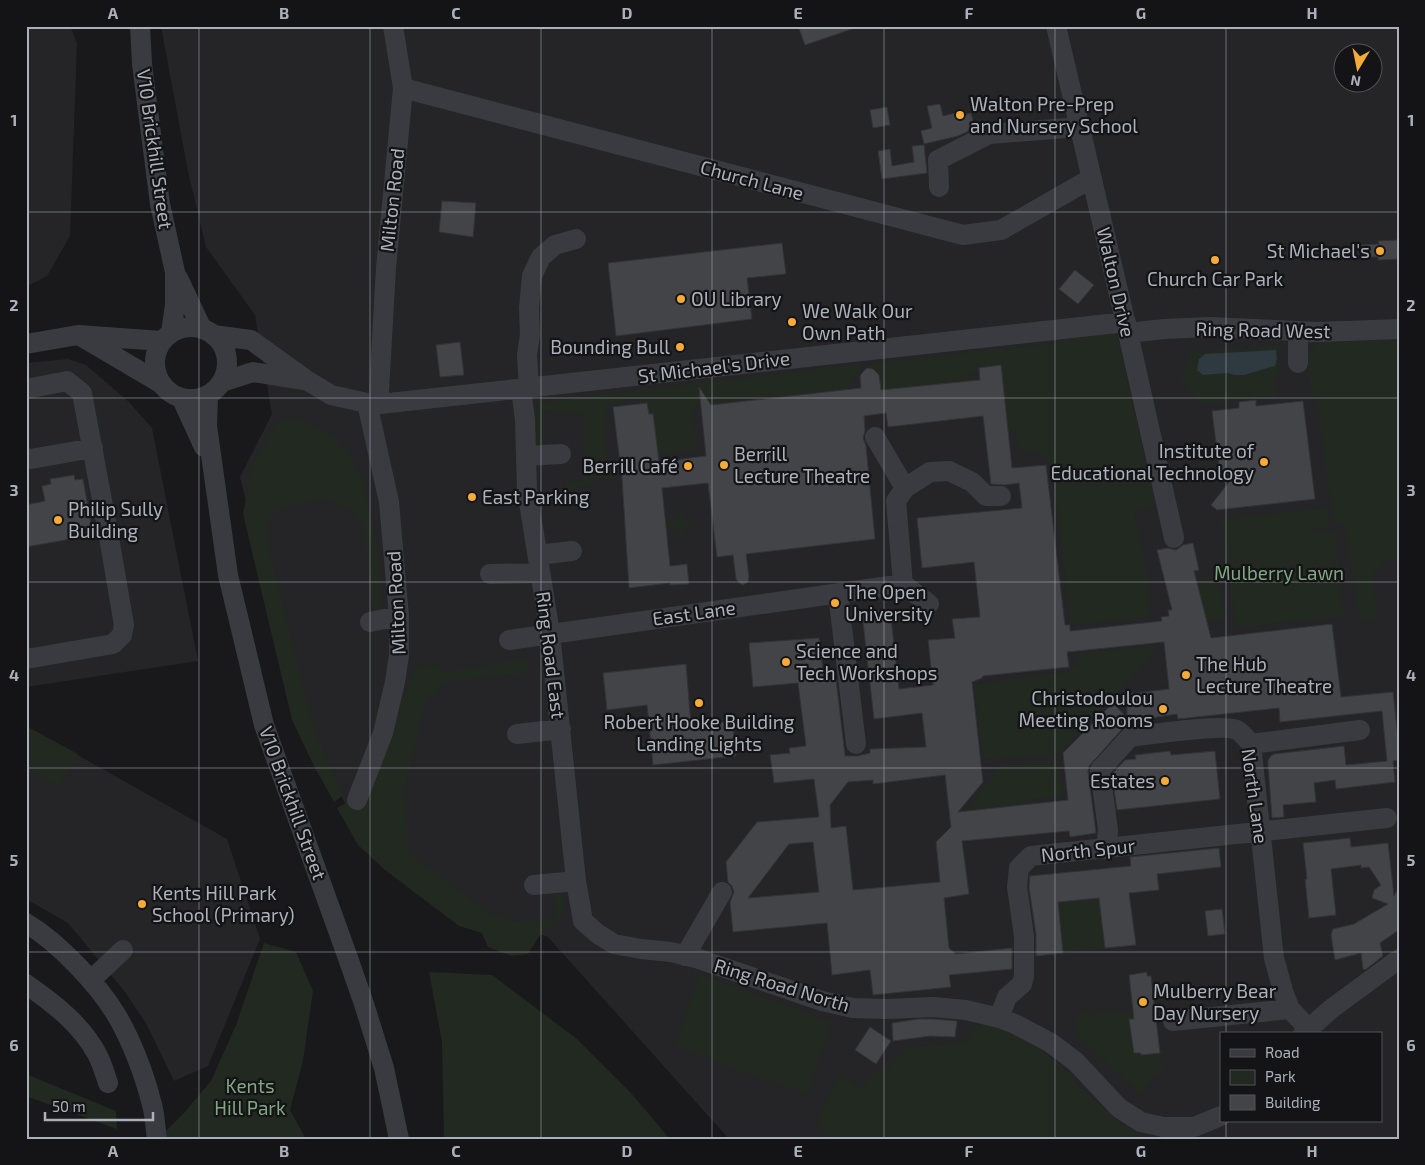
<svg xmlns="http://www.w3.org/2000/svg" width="1425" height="1165" viewBox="0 0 1425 1165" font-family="'Exo 2',sans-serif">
	<rect width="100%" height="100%" fill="#19191b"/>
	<path fill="#252528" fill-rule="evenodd" d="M26,26H70L77,43L70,236L47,276L26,287Z
		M161,26H1399V1139H729L548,937L433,897L371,847L302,730L240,477L272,414L255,315L206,247L188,172ZM1342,52H1372V82H1342ZM1221,1034H1381V1121H1221Z
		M68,359L86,365L129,402L152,428L198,661L26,687V363Z
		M26,726L227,839L260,939L208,1066L174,1081L147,1025L125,992L68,923L26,899Z"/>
	<path fill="#212921" d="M1064,331H1115L1118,340L1154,495L1155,503L1145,510L1134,512L1144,554L1151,617L1071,625L1053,476L1047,460L1037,452L1018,453L1016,430L1008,431L1002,367L969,373L971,390L878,400L868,371L869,367L873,363L1064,342Z
		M1399,338V555C1389,559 1378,566 1373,576L1377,619L1360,620L1345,528L1341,522H1335L1333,519L1317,400L1313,401L1307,361C1308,354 1313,346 1318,342Z
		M1277,346L1280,371L1274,383L1276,397L1204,405L1181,381L1189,352Z
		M856,365L862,371V374C851,377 850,383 850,394L707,410C703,405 697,400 692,407L697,450L653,456L641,413L639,404L636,402V400L627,398L618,403V405L608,406L606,409L607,465H612L613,477L603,479L563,493V487L566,482L583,480L584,414L544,411V447H530L532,414L542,402Z
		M277,420L302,421L333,436L351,457L363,481L378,551L382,590L379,610L375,611L371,608L369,574L362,526L354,511L325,500L279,508L268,523L267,539L298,669L317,736L343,795L334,802L315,768L292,720L243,514L247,495L250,468L265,445Z
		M680,507L683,510V520L688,521V519L693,518L695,521L694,526L689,527L688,525H686L684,530L686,536L683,538L679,536V530H680V528L675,527V528L670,529L667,525L669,521H675V524L678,523V520L680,519L678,518L677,511Z
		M1328,507L1330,526L1312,529V534L1335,532L1344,616L1236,628L1221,520Z
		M1220,580L1225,619L1207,621L1193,582Z
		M1156,645L1155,652L1058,754L983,760L974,685L1068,672L1069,667L1078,665L1077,654Z
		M528,658V673L446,682L425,704L405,789L409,853L491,914L514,921L553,919L555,917L553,894L559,890L566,896L563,914L556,923L542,932L528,954L511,956L488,947L482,933L459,926L385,870L358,845L337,808L348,802L361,810L387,748L409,681L419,665L435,666L442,672Z
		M26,726L78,754L60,787L26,768Z
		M1059,761L1063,796L1025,801V805L967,811L999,766Z
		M1099,898L1105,948L1063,953L1058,902Z
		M264,943L296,952L313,991L303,1061L290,1110L306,1139H158L184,1113L211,1081L236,1025Z
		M429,972L492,975L577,1039L631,1093L670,1139H444L442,1042Z
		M699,974L832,1022L807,1095L675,1046Z
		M1093,1009L1094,1014L1133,1011L1134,1018L1129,1019L1134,1053H1141V1055L1160,1053L1163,1074L1156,1075L1142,1095L1073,1033L1081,1011Z
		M977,1023L1009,1030L1041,1050L1062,1067L1081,1088L1127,1129L1143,1138L1148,1139H827L817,1120L840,1074L862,1089C870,1077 872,1070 888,1071L898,1055L904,1049L932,1045L965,1044L966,1040Z
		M26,1074L116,1111L117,1129L26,1096Z"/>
	<path fill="#2e3940" d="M1276,350L1277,359L1275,366L1244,375H1234L1228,373L1203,375L1197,370L1199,359L1205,354Z"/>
	<path fill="#434448" stroke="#333337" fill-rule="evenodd" d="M798,26H855V28L805,45Z
		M940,104L943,116L955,113L956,117L971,113L975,128L958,136L924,144L921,131L932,128L927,106Z
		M887,107L890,125L873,128L870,110Z
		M924,145L927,173L882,179L878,151L890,149L892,166L914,162L912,146Z
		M442,201L476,203L473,237L439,232Z
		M1399,240V259L1378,260V257H1361V245L1379,244L1378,241Z
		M782,243L786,274L747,278L752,319L616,336L608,263Z
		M1075,270L1094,285L1078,304L1059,289Z
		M460,342L464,375L440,377L436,345Z
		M1001,365L1012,468L1046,465L1065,625H1070V631L1162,621L1161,617L1169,616L1168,610H1172L1157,550L1168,548L1176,550L1183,545L1193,543L1199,570L1194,571L1211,638L1332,624L1341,697L1393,692L1399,747V760L1393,761L1395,782L1336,789L1335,780L1314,783L1316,802L1283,805L1284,817L1272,818L1268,765V760L1271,756L1274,754L1344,746L1346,765L1387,761L1382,711L1280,722L1279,708L1178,719L1177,714L1132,721L1131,719L1089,766L1088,772L1096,833L1070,837L1069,831L962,841L969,894L944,898L949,948L956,954L1012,948V969L949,975L951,987L873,995L870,970L832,975L827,923L733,932L730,902L734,892L732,886L728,882L726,862L757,822L819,817L814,779L774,783L770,755L790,753L789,748L806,746L798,683L753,687L749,643L819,638L824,680L836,679L845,756H857L870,753V749L926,747L922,713L874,719L862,613L890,609L899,689L933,685L928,640L955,638L952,619L980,617L974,562L922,568L917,518L1022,508L1019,483L1005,485L991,484L983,416L888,427L886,413L864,416L865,431L863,438L866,446L875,539L746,554L749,577L748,582L743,585L739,583L736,579L733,555L717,557L708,483L662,488L670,566L687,564L689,584L670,585V583L629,588L622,478L613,407L647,403L649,414H653L659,462L706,456L699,387L711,405L861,388L860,376L862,373L867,368L873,369L879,375L881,390L980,380L979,368ZM1164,642L1169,689L1127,694V718L1113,703L1063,753L1068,800L958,812L983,782L972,682L982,678L983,676L1069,667L1067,652ZM945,775L951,827L936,842L940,882L853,890L846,826L831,828L830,805L848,782L873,780V784ZM813,842L819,892L748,898L789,844Z
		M1256,400V406L1303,401L1315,499L1217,510L1211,505L1229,482L1220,475L1212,411L1239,408V402Z
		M74,475L75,480L83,479L93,535L26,547V505L45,501L42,486L51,484L50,479Z
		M686,664L691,725L732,721L736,756L653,765L647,705L607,710L603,673Z
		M1170,751L1171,755L1215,751L1220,799L1117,810L1112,774L1125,760L1136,759L1135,755Z
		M1350,838L1351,847L1388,843L1394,896L1399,886V930L1380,943L1383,956L1365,970L1363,969L1361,953L1335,960L1331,935L1333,929L1354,924L1388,904L1372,898L1374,890L1381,885L1369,867L1361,868V865L1331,869L1336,915L1309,918L1305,879H1307L1303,843Z
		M1219,848L1221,867L1157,874L1159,890L1129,893L1136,945L1105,948L1099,898L1058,902L1063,953L1036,956V934L1029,887L1030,876L1131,866L1130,857Z
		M1222,909L1225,934L1208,936L1205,911Z
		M1147,972V976H1151L1160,1053L1141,1055V1053H1134L1129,1019H1134L1129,975Z
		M919,1019H933L957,1021L955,1037L930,1036L893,1041L892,1023Z
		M870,1027L891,1041L876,1064L855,1050Z"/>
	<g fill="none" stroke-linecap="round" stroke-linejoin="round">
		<path stroke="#3a3b40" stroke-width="20" d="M140,26L142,64L160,204L175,272V305L171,333
			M1056,26L1128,333L1174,538
			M403,88L963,235L1001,230L1092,178
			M939,187L938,160L989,134L1080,127
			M178,278L202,329
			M155 363a36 36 0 1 1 72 0a36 36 0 1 1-72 0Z
			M1128,333L1164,329L1210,327L1319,332L1399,329
			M213,335L251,340L308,381L331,395L367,403L380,404L1126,322
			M82,337L160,383
			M26,344L78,335L162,341
			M1298,363V331
			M222,382L253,372L303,380
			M529,388L527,355L530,335L529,308L532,276L541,257L555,245L576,239
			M26,389L67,381L82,393L110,543L124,625L122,635L113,644L26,659
			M521,389L525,420L527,490L550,633L576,881L583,921L598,934L614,944L641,949L671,952L696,958L822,1001L853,1008L887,1009L933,1007L966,1010L999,1018L1015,1024L1051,1043L1076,1062L1119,1108L1141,1122L1163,1127H1194L1221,1116
			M208,396L207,426L228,575L264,725L348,958L364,1004L384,1068L399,1139
			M182,399L204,447
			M380,404L379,391L386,268L403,88L393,26
			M875,437L905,488
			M526,456L561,454
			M26,458L31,459L93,448
			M538,555L572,551
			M490,574L540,573
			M838,594L856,744
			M929,604L903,584L896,501L905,488L930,472L949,471L972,482L986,496H1001
			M370,622L399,616
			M509,640L903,584
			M517,734L561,729
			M1251,744L1360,730
			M357,800L383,733L395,682L399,655V616L389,502L367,403
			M1106,849L1108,830L1100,770L1130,737C1150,735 1223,723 1237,730C1242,733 1247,739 1251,744L1274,958L1283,991L1290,1009L1308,1028
			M534,885L576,881
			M26,923C58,942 98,984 117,1016C131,1040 144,1073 151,1101C155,1113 155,1126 157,1139
			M685,956L722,892
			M91,980L123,950
			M26,984C53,1003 81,1024 97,1054C102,1063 105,1074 108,1083
			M999,1018L1007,997L1022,984L1024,976V936L1017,887L1019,868L1031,856L1387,818
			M1173,1021L1290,1009
			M1303,1034L1331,1009L1399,959"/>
	</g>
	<path fill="none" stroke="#abb1bb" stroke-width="1" stroke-opacity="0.55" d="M199,26V1139M370,26V1139M541,26V1139M712,26V1139M884,26V1139M1055,26V1139M1226,26V1034M26,212H1399M26,398H1399M26,582H1399M26,768H1399M26,952H1399M1226,1121V1139"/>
	<g fill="#f5ab37" stroke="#141416" stroke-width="2">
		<circle cx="960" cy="115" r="5"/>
		<circle cx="1380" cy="251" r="5"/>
		<circle cx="1215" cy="260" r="5"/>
		<circle cx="681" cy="299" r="5"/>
		<circle cx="792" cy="322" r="5"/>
		<circle cx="680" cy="347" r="5"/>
		<circle cx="1264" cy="462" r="5"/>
		<circle cx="724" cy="465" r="5"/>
		<circle cx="688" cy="466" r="5"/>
		<circle cx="472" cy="497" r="5"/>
		<circle cx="58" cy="520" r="5"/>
		<circle cx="835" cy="603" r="5"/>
		<circle cx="786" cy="662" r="5"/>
		<circle cx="1186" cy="675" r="5"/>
		<circle cx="699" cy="703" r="5"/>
		<circle cx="1163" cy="709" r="5"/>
		<circle cx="1165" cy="781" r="5"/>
		<circle cx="142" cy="904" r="5"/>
		<circle cx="1143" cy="1002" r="5"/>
	</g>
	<g text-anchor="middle" stroke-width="4.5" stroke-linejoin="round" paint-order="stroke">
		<g font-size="19" fill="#abb1bb" stroke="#141416" text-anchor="start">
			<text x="970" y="111">Walton Pre-Prep<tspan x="970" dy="22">and Nursery School</tspan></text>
			<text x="1370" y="258" text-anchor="end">St Michael's</text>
			<text x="1215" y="286" text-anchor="middle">Church Car Park</text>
			<text x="691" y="306">OU Library</text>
			<text x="802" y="318">We Walk Our<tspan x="802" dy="22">Own Path</tspan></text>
			<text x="670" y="354" text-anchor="end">Bounding Bull</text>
			<text x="1254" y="458" text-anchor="end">Institute of<tspan x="1254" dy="22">Educational Technology</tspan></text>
			<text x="734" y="461">Berrill<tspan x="734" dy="22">Lecture Theatre</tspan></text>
			<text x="678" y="473" text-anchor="end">Berrill Café</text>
			<text x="482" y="504">East Parking</text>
			<text x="68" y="516">Philip Sully<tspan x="68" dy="22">Building</tspan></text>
			<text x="845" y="599">The Open<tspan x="845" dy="22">University</tspan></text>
			<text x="796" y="658">Science and<tspan x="796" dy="22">Tech Workshops</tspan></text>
			<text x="1196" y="671">The Hub<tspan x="1196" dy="22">Lecture Theatre</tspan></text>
			<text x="1153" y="705" text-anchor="end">Christodoulou<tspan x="1153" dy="22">Meeting Rooms</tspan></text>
			<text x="699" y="729" text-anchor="middle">Robert Hooke Building<tspan x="699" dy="22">Landing Lights</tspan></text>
			<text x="1155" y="788" text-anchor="end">Estates</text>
			<text x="152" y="900">Kents Hill Park<tspan x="152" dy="22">School (Primary)</tspan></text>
			<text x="1153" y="998">Mulberry Bear<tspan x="1153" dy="22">Day Nursery</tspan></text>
		</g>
		<g font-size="19" fill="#abb1bb" stroke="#141416">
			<text transform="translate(155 149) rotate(82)" y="7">V10 Brickhill Street</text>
			<text transform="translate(752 180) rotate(15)" y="7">Church Lane</text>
			<text transform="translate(392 200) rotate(-84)" y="7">Milton Road</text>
			<text transform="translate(1116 282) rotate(77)" y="7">Walton Drive</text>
			<text transform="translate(1263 330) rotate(1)" y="7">Ring Road West</text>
			<text transform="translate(714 367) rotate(-7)" y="7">St Michael's Drive</text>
			<text transform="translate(396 603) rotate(-93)" y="7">Milton Road</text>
			<text transform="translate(694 613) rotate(-8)" y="7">East Lane</text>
			<text transform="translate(551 655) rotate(83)" y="7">Ring Road East</text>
			<text transform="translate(1255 796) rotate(82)" y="7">North Lane</text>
			<text transform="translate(293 803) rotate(70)" y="7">V10 Brickhill Street</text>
			<text transform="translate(1088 850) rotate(-6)" y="7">North Spur</text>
			<text transform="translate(782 985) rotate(17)" y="7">Ring Road North</text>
		</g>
		<g font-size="19" fill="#82a682" stroke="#141416">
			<text x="1279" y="580">Mulberry Lawn</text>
			<text x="250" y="1093">Kents<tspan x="250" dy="22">Hill Park</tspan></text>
		</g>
	</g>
	<rect width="1425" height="1165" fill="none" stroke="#141416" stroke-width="55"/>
	<rect x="1220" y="1032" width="162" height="90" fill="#141416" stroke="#505358"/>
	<rect x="1230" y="1049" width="25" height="8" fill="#3a3b40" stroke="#505358"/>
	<text x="1265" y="1058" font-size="15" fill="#abb1bb">Road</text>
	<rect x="1230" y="1070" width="25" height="15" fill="#212921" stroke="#505358"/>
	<text x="1265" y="1082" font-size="15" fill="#abb1bb">Park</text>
	<rect x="1230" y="1095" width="25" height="15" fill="#434448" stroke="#505358"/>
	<text x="1265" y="1108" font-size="15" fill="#abb1bb">Building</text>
	<g transform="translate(1358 68) rotate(190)"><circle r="24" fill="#141416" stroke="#505358"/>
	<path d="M0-4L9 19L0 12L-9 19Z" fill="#f5ab37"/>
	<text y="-8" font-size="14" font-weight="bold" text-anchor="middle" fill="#abb1bb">N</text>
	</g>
	<path d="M45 1112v8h108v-8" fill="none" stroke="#abb1bb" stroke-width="2.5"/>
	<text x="52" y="1112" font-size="15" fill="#abb1bb" stroke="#141416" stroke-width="4" paint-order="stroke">50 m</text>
	<rect x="28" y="28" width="1370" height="1110" fill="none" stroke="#abb1bb" stroke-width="2"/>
	<g font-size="16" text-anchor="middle" font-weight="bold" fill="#abb1bb">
		<text x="113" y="19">A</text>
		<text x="284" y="19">B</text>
		<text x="456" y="19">C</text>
		<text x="627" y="19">D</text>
		<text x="798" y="19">E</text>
		<text x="969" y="19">F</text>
		<text x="1141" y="19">G</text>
		<text x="1312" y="19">H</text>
		<text x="14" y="126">1</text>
		<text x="1411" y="126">1</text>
		<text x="14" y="311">2</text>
		<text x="1411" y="311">2</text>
		<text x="14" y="496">3</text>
		<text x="1411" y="496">3</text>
		<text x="14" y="681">4</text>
		<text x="1411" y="681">4</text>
		<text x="14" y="866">5</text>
		<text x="1411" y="866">5</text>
		<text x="14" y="1051">6</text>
		<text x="1411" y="1051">6</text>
		<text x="113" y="1157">A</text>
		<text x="284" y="1157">B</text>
		<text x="456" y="1157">C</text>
		<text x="627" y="1157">D</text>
		<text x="798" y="1157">E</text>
		<text x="969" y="1157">F</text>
		<text x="1141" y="1157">G</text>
		<text x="1312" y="1157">H</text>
	</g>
</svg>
